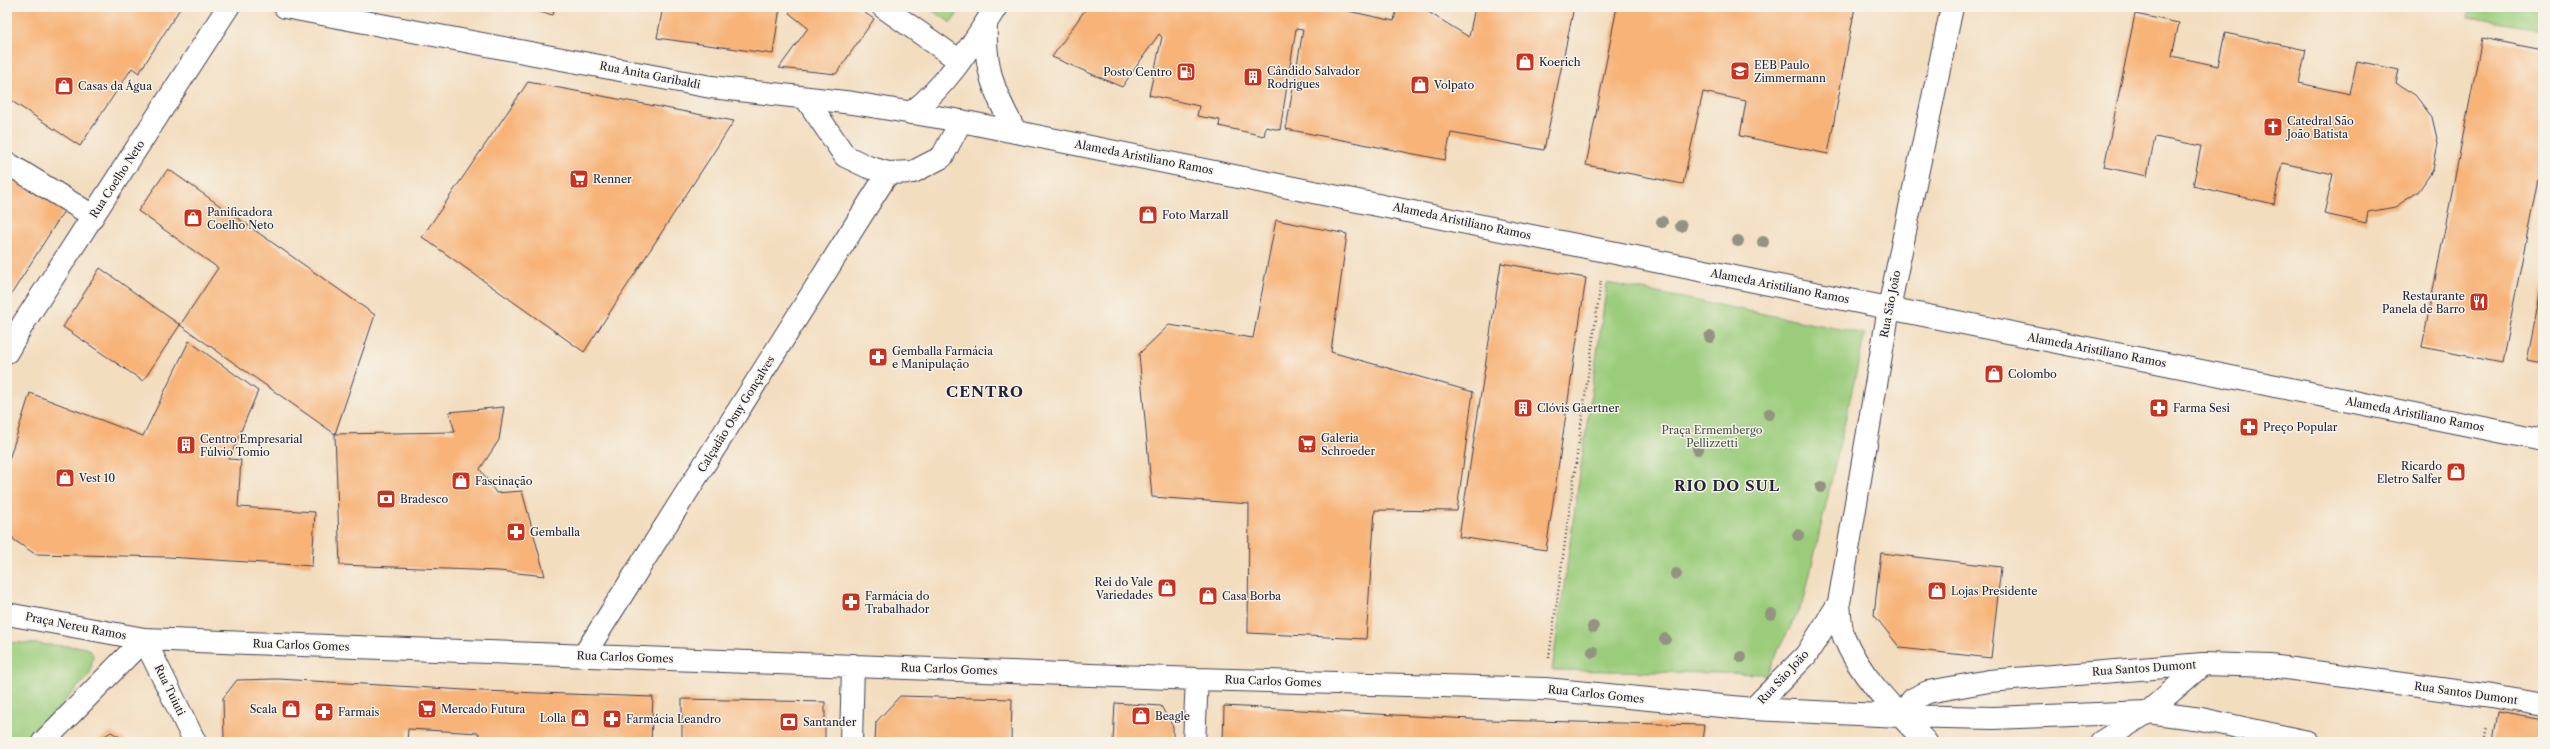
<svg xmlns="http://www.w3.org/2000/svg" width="2550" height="749" viewBox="0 0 2550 749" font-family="'Libre Caslon Text',serif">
	<rect width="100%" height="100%" fill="#f7f3e8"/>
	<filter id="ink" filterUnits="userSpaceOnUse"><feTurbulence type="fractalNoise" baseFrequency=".025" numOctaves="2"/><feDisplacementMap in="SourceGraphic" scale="8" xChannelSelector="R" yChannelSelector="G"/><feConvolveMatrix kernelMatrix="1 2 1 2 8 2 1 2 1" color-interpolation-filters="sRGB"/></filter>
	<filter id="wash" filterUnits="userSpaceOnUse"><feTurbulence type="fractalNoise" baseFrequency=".012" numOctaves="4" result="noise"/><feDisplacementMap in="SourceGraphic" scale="16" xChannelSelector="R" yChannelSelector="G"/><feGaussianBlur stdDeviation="0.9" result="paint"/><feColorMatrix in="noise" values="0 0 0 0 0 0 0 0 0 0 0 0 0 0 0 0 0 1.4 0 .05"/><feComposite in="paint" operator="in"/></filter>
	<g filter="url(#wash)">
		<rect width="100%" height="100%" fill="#f3ddbf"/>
		<path fill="#9bcc7c" stroke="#5e775c" d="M927,7H962L951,23Z
			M2471,7H2543V30L2468,17Z
			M1607,283L1865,334L1804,600L1766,674L1552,670Z
			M7,642L81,647L89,649L93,655L90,674L27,742H7Z"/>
		<g id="blocks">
			<path fill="#f7b378" d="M7,7H181L139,73L132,68L80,146L7,98Z
				M517,7H555L553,15Z
				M663,7H780L773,54L657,38Z
				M794,7H856L874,19L836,74L779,68L808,28L789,13Z
				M1087,7H1330L1394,21L1397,7H1420L1469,37L1475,7H1574L1544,150L1451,133L1445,160L1286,129L1303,30L1296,29L1280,130L1266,127L1264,136L1219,126L1220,120L1197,116L1199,106L1149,95L1162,37L1159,34L1122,87L1052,57Z
				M1617,7H1855L1828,154L1740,136L1746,101L1703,92L1683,184L1586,165Z
				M2135,14L2179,23L2172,56L2218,66L2225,33L2306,50L2299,83L2350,94L2357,61L2399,70L2396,83L2415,95L2432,117L2438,143L2433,170L2418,192L2395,207L2368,212L2366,223L2324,214L2333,174L2282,163L2274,204L2193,186L2201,146L2155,137L2147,176L2104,167Z
				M2482,38L2543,50V153L2502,363L2422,347Z
				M528,82L734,121L584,352L422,237Z
				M7,168L67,206L7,301Z
				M168,169L375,315L335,434L455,432L449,412L504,407L499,440L480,469L496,493L522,491L545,576L499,571L340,565L335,434L180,325L143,381L63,327L100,268L180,325L218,268L138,211Z
				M1276,220L1347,234L1331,352L1473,392L1457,511L1375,510L1366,639L1248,633L1249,504L1152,497L1139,354L1169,325L1253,338Z
				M1501,263L1586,278L1546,550L1459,537Z
				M2542,284H2543V363L2527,360Z
				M189,341L258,391L229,459L241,460L238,507L315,512L312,566L168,557L35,554L14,540L7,526V466L30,393L143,436Z
				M1881,553L2001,567L1991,658L1900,648L1874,615Z
				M278,679L482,691L653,697L651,742H478L479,733L408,729L407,742H224L223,698L237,680Z
				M900,696L1012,699L1011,742H875L876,722Z
				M682,699L825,702V742H682Z
				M1115,703L1161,706L1173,727V742H1113Z
				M1224,706L1490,720L1704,725L1702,742H1223Z
				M2498,712L2543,720V742H2493Z
				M111,732L129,742H95Z"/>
		</g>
	</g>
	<g filter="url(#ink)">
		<use href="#blocks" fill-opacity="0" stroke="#413e4f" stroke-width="1"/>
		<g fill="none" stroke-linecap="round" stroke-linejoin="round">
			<defs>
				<path id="minor" d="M883,7L960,61
					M986,23C984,67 994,94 1016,132
					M807,100L845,156L868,167L888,173L913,172L942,157L961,121
					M911,113C948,84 971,46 996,7
					M7,163L93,216
					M7,614L144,639L1197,679L1545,689L1753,709L1900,716L1993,718L2148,712L2201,719L2308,742
					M144,639L195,742
					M584,655L888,173
					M1753,709L1806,655L1839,603
					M1900,716L1913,699L1928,692L1989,681L2203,664L2271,666L2492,696L2543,705
					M851,742L853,665
					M1194,742L1197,679
					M1926,742C1896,711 1860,677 1844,637C1840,627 1840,614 1839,603L1889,308L1952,7"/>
				<path id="major" d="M285,7L711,87L853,103L961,121L2543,440
					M7,352L23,324L228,7
					M43,742L144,639
					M2101,742L2148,712L2203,664"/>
			</defs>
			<use href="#minor" stroke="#413e4f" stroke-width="24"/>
			<use href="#major" stroke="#413e4f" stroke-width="24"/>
			<path stroke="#413e4f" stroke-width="2.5" stroke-dasharray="1 3" stroke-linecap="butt" d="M1549,658L1601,281
				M2484,742L2487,727"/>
			<use href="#minor" stroke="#fff" stroke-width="22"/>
			<use href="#major" stroke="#fff" stroke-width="22"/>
		</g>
		<g fill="#949281">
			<circle cx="1662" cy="222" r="6"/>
			<circle cx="1681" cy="226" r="6"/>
			<circle cx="1738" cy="241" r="6"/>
			<circle cx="1763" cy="242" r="6"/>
			<circle cx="1710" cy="337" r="6"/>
			<circle cx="1769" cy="414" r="6"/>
			<circle cx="1698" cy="449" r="6"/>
			<circle cx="1821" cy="487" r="6"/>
			<circle cx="1798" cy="535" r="6"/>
			<circle cx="1676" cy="574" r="6"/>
			<circle cx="1771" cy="614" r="6"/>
			<circle cx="1593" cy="627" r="6"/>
			<circle cx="1665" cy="639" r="6"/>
			<circle cx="1593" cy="652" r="6"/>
			<circle cx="1741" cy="657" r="6"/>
		</g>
	</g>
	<defs>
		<symbol id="shop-square" viewBox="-11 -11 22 22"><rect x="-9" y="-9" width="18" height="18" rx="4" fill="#c8321e" stroke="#f7f3e8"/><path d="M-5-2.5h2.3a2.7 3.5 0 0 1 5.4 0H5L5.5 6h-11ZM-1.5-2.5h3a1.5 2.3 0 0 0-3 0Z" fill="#fff"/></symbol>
		<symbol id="school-square" viewBox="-11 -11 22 22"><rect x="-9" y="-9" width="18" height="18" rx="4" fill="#c8321e" stroke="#f7f3e8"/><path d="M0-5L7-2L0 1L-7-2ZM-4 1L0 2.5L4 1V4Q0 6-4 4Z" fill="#fff"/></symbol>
		<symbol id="fuel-square" viewBox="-11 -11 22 22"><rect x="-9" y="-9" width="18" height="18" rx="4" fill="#c8321e" stroke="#f7f3e8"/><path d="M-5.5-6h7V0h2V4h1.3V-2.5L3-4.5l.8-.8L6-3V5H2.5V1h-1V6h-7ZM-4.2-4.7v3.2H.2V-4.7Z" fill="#fff"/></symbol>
		<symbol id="building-square" viewBox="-11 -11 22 22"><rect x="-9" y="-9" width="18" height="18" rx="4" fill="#c8321e" stroke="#f7f3e8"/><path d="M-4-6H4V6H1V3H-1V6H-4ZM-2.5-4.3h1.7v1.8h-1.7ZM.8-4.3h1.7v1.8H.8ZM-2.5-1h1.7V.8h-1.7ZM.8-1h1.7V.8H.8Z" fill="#fff"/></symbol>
		<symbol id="church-square" viewBox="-11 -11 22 22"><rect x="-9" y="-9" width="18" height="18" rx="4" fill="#c8321e" stroke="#f7f3e8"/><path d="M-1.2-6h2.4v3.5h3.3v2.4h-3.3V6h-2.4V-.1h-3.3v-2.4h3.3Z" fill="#fff"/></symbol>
		<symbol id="supermarket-square" viewBox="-11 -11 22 22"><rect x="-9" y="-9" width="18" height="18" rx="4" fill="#c8321e" stroke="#f7f3e8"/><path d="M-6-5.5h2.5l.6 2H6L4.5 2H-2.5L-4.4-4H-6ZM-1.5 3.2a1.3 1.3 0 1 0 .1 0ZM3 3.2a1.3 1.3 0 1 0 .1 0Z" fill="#fff"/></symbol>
		<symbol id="restaurant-square" viewBox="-11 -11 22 22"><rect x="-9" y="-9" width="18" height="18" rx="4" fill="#c8321e" stroke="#f7f3e8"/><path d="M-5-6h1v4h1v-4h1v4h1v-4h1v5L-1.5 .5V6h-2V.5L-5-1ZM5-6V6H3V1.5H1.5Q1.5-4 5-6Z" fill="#fff"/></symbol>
		<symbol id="pharmacy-square" viewBox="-11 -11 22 22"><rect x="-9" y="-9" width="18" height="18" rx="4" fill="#c8321e" stroke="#f7f3e8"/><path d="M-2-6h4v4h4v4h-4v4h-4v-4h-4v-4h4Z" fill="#fff"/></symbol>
		<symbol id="bank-square" viewBox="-11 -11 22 22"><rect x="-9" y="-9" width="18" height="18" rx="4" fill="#c8321e" stroke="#f7f3e8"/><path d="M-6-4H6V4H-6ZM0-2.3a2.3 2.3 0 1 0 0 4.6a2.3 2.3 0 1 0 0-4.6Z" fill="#fff"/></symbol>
	</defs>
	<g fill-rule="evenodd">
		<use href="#shop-square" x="1514" y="51" width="22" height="22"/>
		<use href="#school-square" x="1729" y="60" width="22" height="22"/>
		<use href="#fuel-square" x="1175" y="61" width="22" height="22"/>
		<use href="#building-square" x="1242" y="66" width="22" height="22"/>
		<use href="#shop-square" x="1409" y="74" width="22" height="22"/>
		<use href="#shop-square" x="53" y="75" width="22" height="22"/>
		<use href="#church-square" x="2262" y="116" width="22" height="22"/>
		<use href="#supermarket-square" x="568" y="168" width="22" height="22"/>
		<use href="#shop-square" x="1137" y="204" width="22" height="22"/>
		<use href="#shop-square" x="182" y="207" width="22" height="22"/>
		<use href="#restaurant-square" x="2468" y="291" width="22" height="22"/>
		<use href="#pharmacy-square" x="867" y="346" width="22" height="22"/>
		<use href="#shop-square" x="1983" y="363" width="22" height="22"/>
		<use href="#building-square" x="1512" y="397" width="22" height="22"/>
		<use href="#pharmacy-square" x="2148" y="397" width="22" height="22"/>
		<use href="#pharmacy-square" x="2238" y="416" width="22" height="22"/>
		<use href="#supermarket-square" x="1296" y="433" width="22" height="22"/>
		<use href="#building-square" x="175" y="434" width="22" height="22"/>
		<use href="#shop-square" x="2445" y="461" width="22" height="22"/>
		<use href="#shop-square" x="54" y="467" width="22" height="22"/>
		<use href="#shop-square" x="450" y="470" width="22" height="22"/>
		<use href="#bank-square" x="375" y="488" width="22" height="22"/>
		<use href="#pharmacy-square" x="505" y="521" width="22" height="22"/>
		<use href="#shop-square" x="1156" y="577" width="22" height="22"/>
		<use href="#shop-square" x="1926" y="580" width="22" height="22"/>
		<use href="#shop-square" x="1197" y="585" width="22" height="22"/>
		<use href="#pharmacy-square" x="840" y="591" width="22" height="22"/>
		<use href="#shop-square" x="280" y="698" width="22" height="22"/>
		<use href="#supermarket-square" x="416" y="698" width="22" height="22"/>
		<use href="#pharmacy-square" x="313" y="701" width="22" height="22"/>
		<use href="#shop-square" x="1130" y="705" width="22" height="22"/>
		<use href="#shop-square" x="569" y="707" width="22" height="22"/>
		<use href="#pharmacy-square" x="601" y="708" width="22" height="22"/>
		<use href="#bank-square" x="778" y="711" width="22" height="22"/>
	</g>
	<g text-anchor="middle" stroke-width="3" stroke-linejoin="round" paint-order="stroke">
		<g font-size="11" fill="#22223b" stroke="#f7f3e8" text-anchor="start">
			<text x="1539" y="66">Koerich</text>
			<text x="1754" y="69">EEB Paulo<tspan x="1754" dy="13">Zimmermann</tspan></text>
			<text x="1267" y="75">Cândido Salvador<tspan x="1267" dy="13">Rodrigues</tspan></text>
			<text x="1172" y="76" text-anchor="end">Posto Centro</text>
			<text x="1434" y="89">Volpato</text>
			<text x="78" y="90">Casas da Água</text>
			<text x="2287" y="125">Catedral São<tspan x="2287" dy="13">João Batista</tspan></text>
			<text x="593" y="183">Renner</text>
			<text x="207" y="216">Panificadora<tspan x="207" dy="13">Coelho Neto</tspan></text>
			<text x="1162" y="219">Foto Marzall</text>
			<text x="2465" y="300" text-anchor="end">Restaurante<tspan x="2465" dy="13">Panela de Barro</tspan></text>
			<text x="892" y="355">Gemballa Farmácia<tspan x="892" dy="13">e Manipulação</tspan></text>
			<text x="2008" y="378">Colombo</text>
			<text x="1537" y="412">Clóvis Gaertner</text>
			<text x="2173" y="412">Farma Sesi</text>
			<text x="2263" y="431">Preço Popular</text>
			<text x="1321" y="442">Galeria<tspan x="1321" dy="13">Schroeder</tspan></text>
			<text x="200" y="443">Centro Empresarial<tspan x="200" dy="13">Fúlvio Tomio</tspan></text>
			<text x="2442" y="470" text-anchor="end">Ricardo<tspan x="2442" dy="13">Eletro Salfer</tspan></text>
			<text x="79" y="482">Vest 10</text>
			<text x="475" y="485">Fascinação</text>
			<text x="400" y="503">Bradesco</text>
			<text x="530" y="536">Gemballa</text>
			<text x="1153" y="586" text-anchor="end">Rei do Vale<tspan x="1153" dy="13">Variedades</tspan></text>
			<text x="1951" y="595">Lojas Presidente</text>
			<text x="865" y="600">Farmácia do<tspan x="865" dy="13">Trabalhador</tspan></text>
			<text x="1222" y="600">Casa Borba</text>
			<text x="277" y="713" text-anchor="end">Scala</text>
			<text x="441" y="713">Mercado Futura</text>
			<text x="338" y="716">Farmais</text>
			<text x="1155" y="720">Beagle</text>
			<text x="566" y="722" text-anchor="end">Lolla</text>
			<text x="626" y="723">Farmácia Leandro</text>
			<text x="803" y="726">Santander</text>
		</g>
		<g font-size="11" fill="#22223b" stroke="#f7f3e8">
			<text transform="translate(650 75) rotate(11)" y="4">Rua Anita Garibaldi</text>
			<text transform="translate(1144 157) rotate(11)" y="4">Alameda Aristiliano Ramos</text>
			<text transform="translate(117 179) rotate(-57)" y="4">Rua Coelho Neto</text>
			<text transform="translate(1462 221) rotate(12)" y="4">Alameda Aristiliano Ramos</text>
			<text transform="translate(1780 286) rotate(11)" y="4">Alameda Aristiliano Ramos</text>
			<text transform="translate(1890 304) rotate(-79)" y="4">Rua São João</text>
			<text transform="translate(2097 350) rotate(11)" y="4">Alameda Aristiliano Ramos</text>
			<text transform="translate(736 414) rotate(-58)" y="4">Calçadão Osny Gonçalves</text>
			<text transform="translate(2415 414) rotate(11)" y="4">Alameda Aristiliano Ramos</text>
			<text transform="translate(76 626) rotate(11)" y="4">Praça Nereu Ramos</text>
			<text transform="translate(301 645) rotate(2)" y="4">Rua Carlos Gomes</text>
			<text transform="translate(625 657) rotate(2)" y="4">Rua Carlos Gomes</text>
			<text transform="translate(2144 668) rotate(-4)" y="4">Rua Santos Dumont</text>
			<text transform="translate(949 669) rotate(2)" y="4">Rua Carlos Gomes</text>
			<text transform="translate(1783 677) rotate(-47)" y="4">Rua São João</text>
			<text transform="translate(1273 681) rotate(2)" y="4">Rua Carlos Gomes</text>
			<text transform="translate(170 690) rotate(64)" y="4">Rua Tuiuti</text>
			<text transform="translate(2466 693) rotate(8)" y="4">Rua Santos Dumont</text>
			<text transform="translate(1596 694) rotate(6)" y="4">Rua Carlos Gomes</text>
		</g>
		<g font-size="11" fill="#46554e" stroke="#f7f3e8">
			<text x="1712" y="434">Praça Ermembergo<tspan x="1712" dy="13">Pellizzetti</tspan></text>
		</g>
		<g font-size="15" font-weight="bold" letter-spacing="1" fill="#22223b" stroke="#f7f3e8">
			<text x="985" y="397">CENTRO</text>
			<text x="1727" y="491">RIO DO SUL</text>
		</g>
	</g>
	<rect width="2550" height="749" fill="none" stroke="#f7f3e8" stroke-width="24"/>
</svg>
